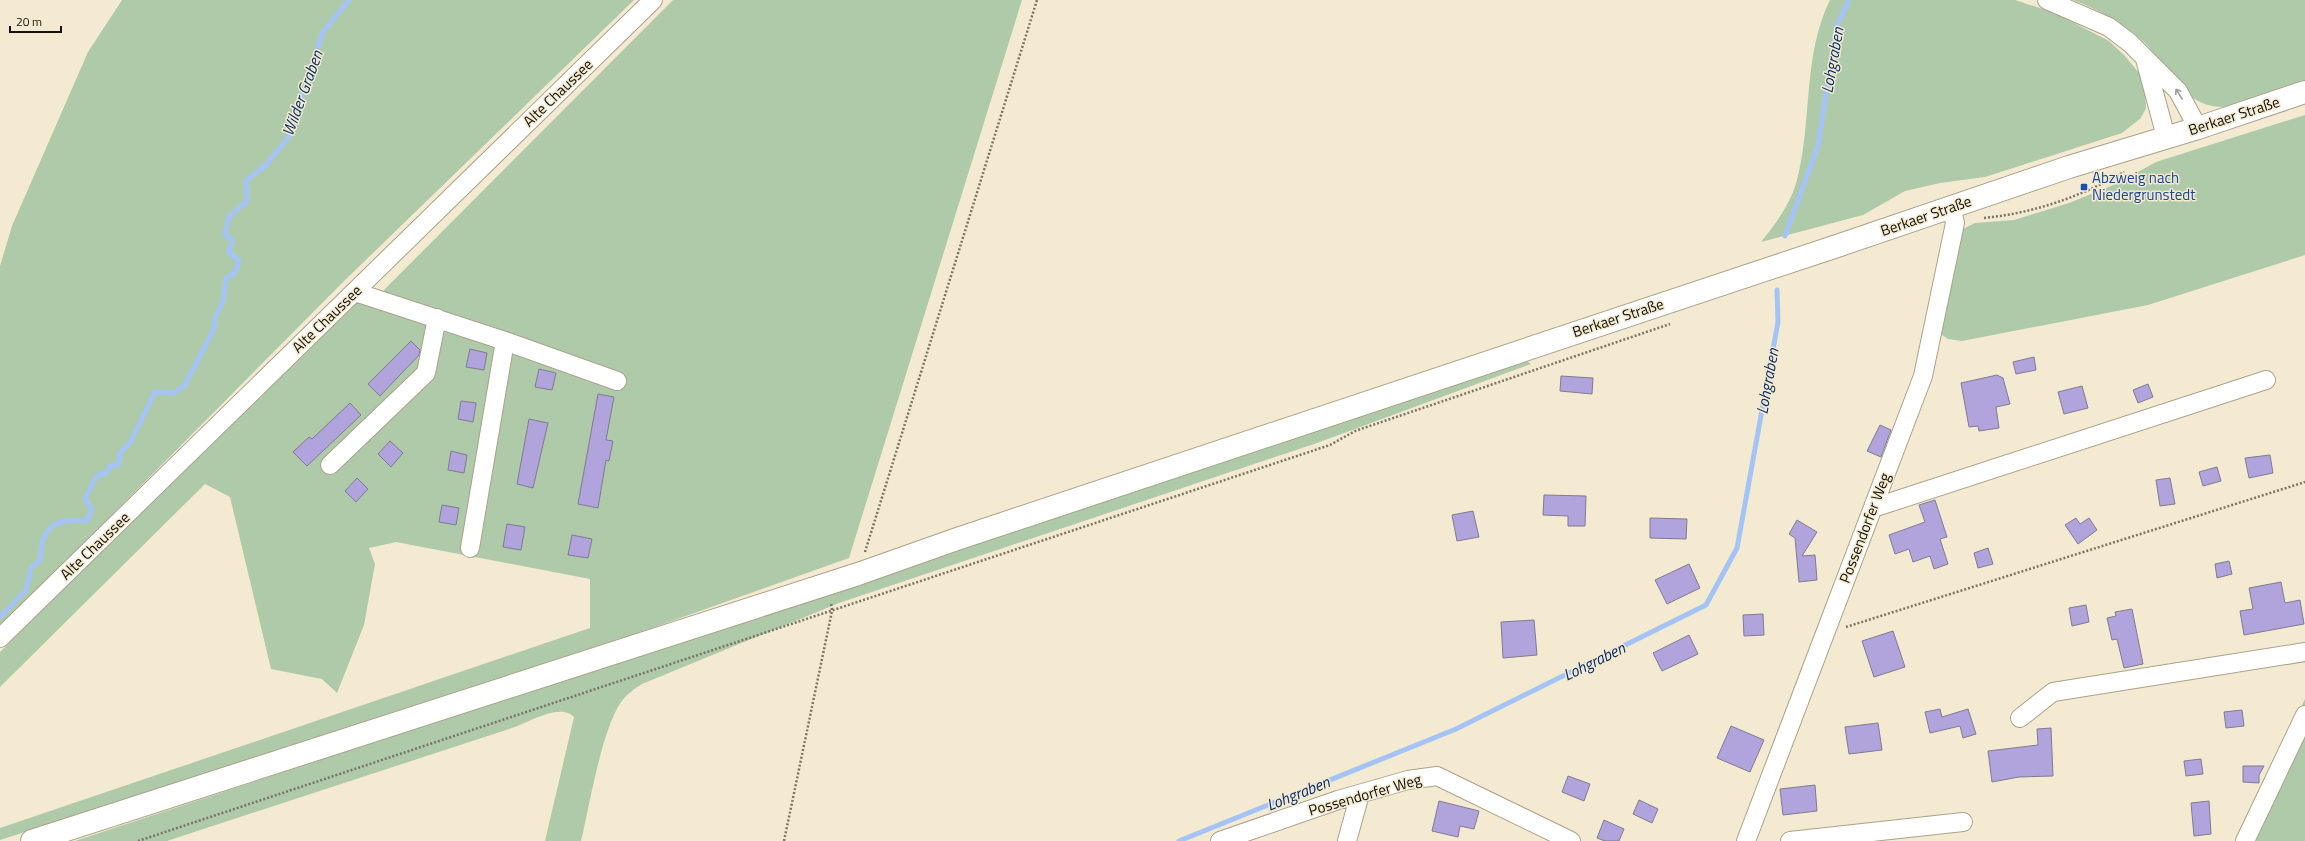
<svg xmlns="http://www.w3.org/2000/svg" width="2305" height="841" viewBox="0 0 2305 841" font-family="'Titillium Web',sans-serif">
	<rect width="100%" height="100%" fill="#f3ead1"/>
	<path fill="#aecaa8" d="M122,0H634L341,284L0,628V266L12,226L88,52Z
		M673,0H1022L849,558L593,649L0,840V828L590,628V579L396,542L369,548L375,564L364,625L337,693L322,679L271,669L230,497L205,484L0,687V652L359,296L380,294Z
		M1830,0H2015L2055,13L2109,41L2125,56L2139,73L2145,92L2146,108L2141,118L2122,133L1985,177L1940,183L1905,191L1863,215L1761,242C1777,222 1792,202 1798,176C1812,119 1803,54 1830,0Z
		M2073,0H2305V82C2287,88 2238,108 2221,107C2181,106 2168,64 2143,41C2121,22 2099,10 2073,0Z
		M2305,115V255L2148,305L1962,341L1948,339L1942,335L1941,325L1963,229L1975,223L2014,220L2069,203L2116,184L2156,162Z
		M1527,361L1531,364L1317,443L839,603L642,684C634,689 627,694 621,702C601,732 590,804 581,841H545L574,717C560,703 531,721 515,727L167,841H75Z
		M2305,699V841H2236Z"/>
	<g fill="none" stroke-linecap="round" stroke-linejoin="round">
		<path stroke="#a4c4f8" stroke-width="5" d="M1785,236L1818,146L1836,28L1849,0
			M0,617L26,590L31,568L40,560C41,527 55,517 87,521L92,509L85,499L97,475L105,474L110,466L118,465L120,453L130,443L155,392L174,393L185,385L214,329L215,318L223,301L226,278L235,273L239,260L229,253L232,240L225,234L229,217L247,201L246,181L266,165L290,135L323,32L349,0
			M1179,841L1456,729L1706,605L1737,548L1778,322L1777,290"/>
	</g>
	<path fill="#b1a3dc" stroke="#807b91" d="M411,341L420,350L419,355L380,396L368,384Z
		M470,349L487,353L484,370L466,367Z
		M2034,357L2036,370L2016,374L2013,362Z
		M539,369L556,373L552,390L535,387Z
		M1997,375L2003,378L2010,404L1996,407L1999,428L1979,431L1978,426L1969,427L1961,383Z
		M1561,376L1593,378L1592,394L1560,391Z
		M2148,384L2153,397L2138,403L2133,390Z
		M2082,386L2088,408L2064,414L2058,392Z
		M598,394L614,397L606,440L613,441L609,461L606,460L598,508L578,504Z
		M461,401L476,403L473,422L458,419Z
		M350,403L361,415L307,466L293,452L309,437L312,439Z
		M529,419L548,423L533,488L517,484Z
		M1880,425L1891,430L1881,457L1867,451Z
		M390,441L403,453L391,467L378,454Z
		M451,451L467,455L464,473L448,470Z
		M2270,455L2273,473L2249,478L2245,458Z
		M2217,467L2221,481L2203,486L2199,472Z
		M357,478L368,489L356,502L345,491Z
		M2170,478L2175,504L2160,506L2156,480Z
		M1544,495L1586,496L1585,526H1568V516L1543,515Z
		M1935,500L1947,537L1940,539L1948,564L1934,569L1930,556L1913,562L1909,549L1895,554L1889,535L1925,522L1919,505Z
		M442,505L459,508L456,525L439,522Z
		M1473,511L1479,537L1457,541L1452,515Z
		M1650,518L1687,519L1686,539L1650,538Z
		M2076,518L2080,524L2089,518L2097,530L2078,544L2065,525Z
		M1797,520L1817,532L1802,556L1815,555L1817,580L1799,582L1795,538L1789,534Z
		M507,524L525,527L521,550L503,547Z
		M572,535L592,539L588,558L568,555Z
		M1988,548L1993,564L1978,568L1974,553Z
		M2229,561L2232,574L2217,578L2215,564Z
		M1689,564L1700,588L1667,604L1655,580Z
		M2281,582L2285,603L2300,600L2304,624L2244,635L2240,611L2253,609L2249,588Z
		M2086,605L2089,622L2072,626L2069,608Z
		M2132,609L2143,664L2124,668L2117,639L2112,640L2107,618L2116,616L2115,612Z
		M1763,614L1764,635L1744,636L1743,615Z
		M1534,620L1537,655L1503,658L1501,622Z
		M1893,631L1905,667L1874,677L1862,641Z
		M1689,635L1698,654L1662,671L1653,653Z
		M1940,709L1942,717L1968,709L1976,734L1963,738L1960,726L1930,733L1925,712Z
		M2242,710L2244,726L2226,728L2224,712Z
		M1878,723L1882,750L1849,754L1845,727Z
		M1731,726L1764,740L1750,772L1717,758Z
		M2051,728L2053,776L2019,777L1992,782L1988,751L2038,745L2037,729Z
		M2201,759L2203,774L2186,776L2184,761Z
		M2243,766H2264L2259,775V783L2243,782Z
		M1568,776L1590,784L1584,801L1562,792Z
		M1815,785L1817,811L1783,815L1780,789Z
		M1639,800L1658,809L1652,823L1633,814Z
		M1439,801L1479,811L1474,829L1460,826L1458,837L1432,831Z
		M2209,801L2211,834L2194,836L2191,803Z
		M1604,820L1624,829L1619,841H1605L1597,838Z"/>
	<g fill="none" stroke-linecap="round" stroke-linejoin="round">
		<defs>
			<path id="minor" d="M2047,0L2109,27L2130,43L2178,91L2198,128
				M2145,59L2166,137
				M355,292L505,341L617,381
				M330,465L426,373L437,318
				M1873,508L2266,380
				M470,548L505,341
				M0,638L653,0
				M2020,718L2053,692L2305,652
				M1220,841L1338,800L1408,780L1437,776L1571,841
				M1347,841L1360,794
				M1746,841L1923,376L1955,223L1951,207
				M1790,841L1963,822
				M2245,841L2305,715"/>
			<path id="major" d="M32,841L858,574L957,539L1840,245L2069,167L2198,128L2305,92"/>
		</defs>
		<use href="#minor" stroke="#aba28b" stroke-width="20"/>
		<use href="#major" stroke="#aba28b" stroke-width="24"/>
		<path stroke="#7a7464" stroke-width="2.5" stroke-dasharray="2 2" stroke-linecap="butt" d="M1984,218C2034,213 2080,197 2124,172
			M865,552L1037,0
			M1846,627L2305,482
			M138,841L1330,445L1355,431L1670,324
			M784,841L832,611L831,603"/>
		<use href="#minor" stroke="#fff" stroke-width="18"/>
		<use href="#major" stroke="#fff" stroke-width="22"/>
	</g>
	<defs><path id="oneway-shaft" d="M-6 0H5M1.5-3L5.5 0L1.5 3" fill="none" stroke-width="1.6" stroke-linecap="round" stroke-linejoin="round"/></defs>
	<use stroke="#a1a09d" href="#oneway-shaft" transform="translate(2179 94) rotate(-122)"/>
	<rect fill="#1a4fb4" stroke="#f3ead1" stroke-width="1.5" x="2080" y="183" width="8" height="8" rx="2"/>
	<g text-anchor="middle" stroke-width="3" stroke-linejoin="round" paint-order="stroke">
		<g font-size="15" fill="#151209" stroke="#f3ead1">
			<text transform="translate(558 93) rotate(-44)" y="5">Alte Chaussee</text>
			<text transform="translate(2234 116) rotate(-18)" y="5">Berkaer Straße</text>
			<text transform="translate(1926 216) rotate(-19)" y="5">Berkaer Straße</text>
			<text transform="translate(1618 318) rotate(-18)" y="5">Berkaer Straße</text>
			<text transform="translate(327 319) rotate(-44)" y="5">Alte Chaussee</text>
			<text transform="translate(1865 528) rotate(-69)" y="5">Possendorfer Weg</text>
			<text transform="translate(95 546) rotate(-44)" y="5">Alte Chaussee</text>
			<text transform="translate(1365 795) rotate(-16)" y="5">Possendorfer Weg</text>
		</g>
		<g font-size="15" fill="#164399" stroke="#f3ead1" text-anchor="start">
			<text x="2092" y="183">Abzweig nach<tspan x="2092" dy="17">Niedergrunstedt</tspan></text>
		</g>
		<g font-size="16" font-style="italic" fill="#072b66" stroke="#f3ead1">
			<text transform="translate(1832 60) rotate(-80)" y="6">Lohgraben</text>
			<text transform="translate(302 93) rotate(-70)" y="6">Wilder Graben</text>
			<text transform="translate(1767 381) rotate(-80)" y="6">Lohgraben</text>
			<text transform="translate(1594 661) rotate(-26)" y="6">Lohgraben</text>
			<text transform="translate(1298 793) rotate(-22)" y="6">Lohgraben</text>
		</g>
	</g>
	<path d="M10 26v6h51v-6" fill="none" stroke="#151209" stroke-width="2"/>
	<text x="16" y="26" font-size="12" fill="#151209" stroke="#f3ead1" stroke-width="3" paint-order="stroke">20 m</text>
</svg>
